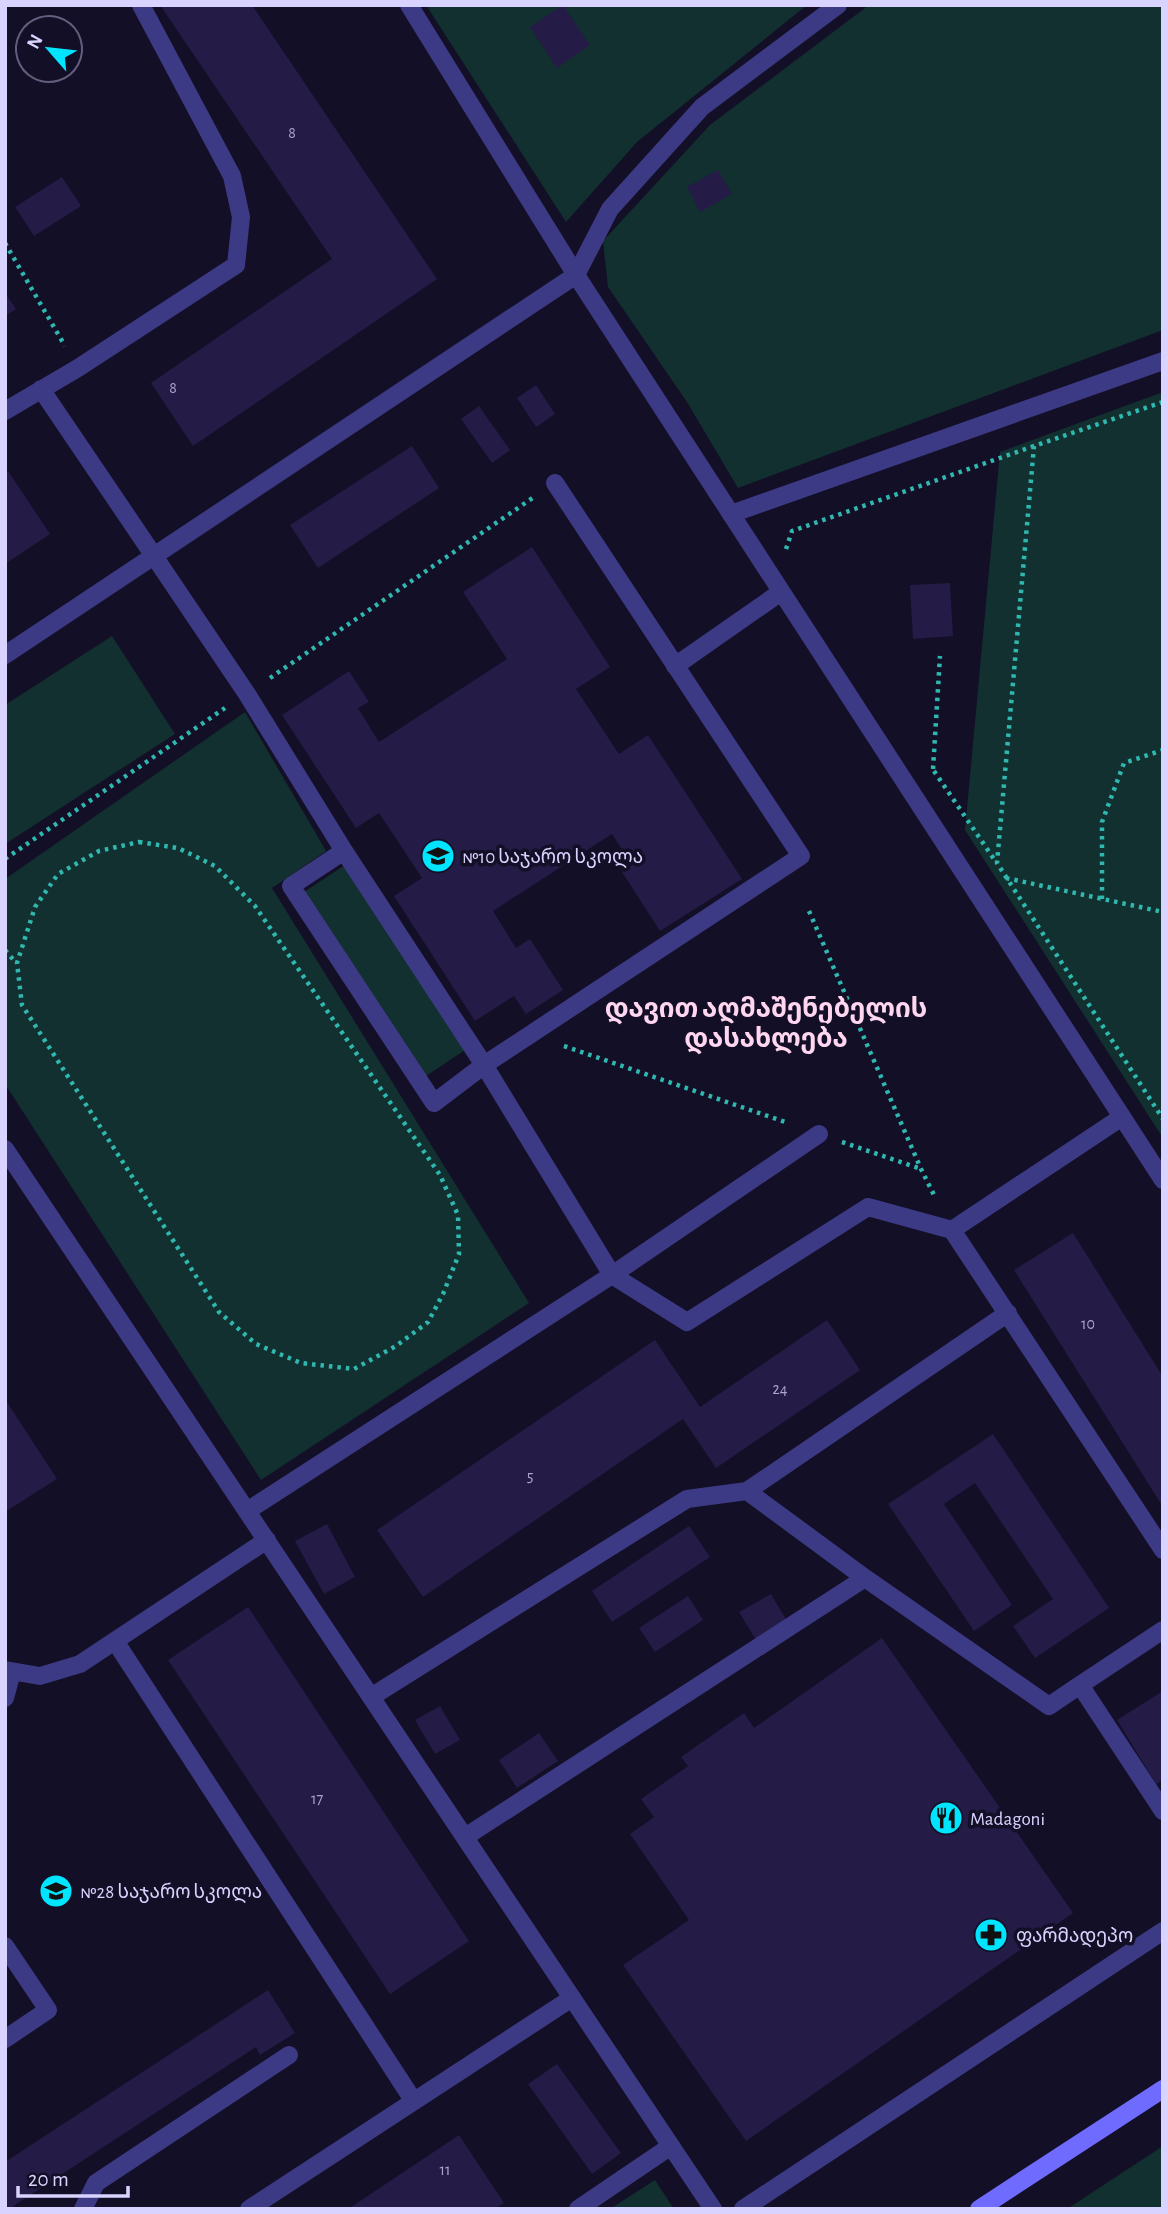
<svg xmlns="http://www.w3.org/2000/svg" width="1168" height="2214" viewBox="0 0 1168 2214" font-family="'Alegreya Sans','Noto Sans Georgian',sans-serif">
	<rect width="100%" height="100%" fill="#130f26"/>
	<path fill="#12302f" d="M426,5H807L637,142L566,222Z
		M869,5H1163V330L738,488L687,402L608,287L603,241L710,125Z
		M1163,392V1138L965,830L1000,452Z
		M112,636L175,734L5,844V705Z
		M245,712L326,851L272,888L529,1303L261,1480L5,1084V879Z
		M345,865L468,1048L423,1078L301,894Z
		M1163,2146V2206L1158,2209H1067Z
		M655,2180L674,2209H610Z"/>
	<path fill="#241b47" d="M160,5H252L437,279L193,446L151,383L332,259Z
		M563,5L590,45L557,68L530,27Z
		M718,170L732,194L700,212L687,187Z
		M62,177L81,206L34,236L15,207Z
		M5,293L16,309L5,316Z
		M536,385L555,414L536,427L517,398Z
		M479,406L510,450L492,463L461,419Z
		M412,446L439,488L318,568L290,525Z
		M8,471L50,534L5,564V473Z
		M532,547L610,667L576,689L619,754L648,735L742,879L660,931L622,872L632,865L612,834L493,911L516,948L530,939L563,990L526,1014L514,996L475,1021L394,896L422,878L379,813L356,828L282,715L349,671L369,702L358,708L379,742L507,659L463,592Z
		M950,583L953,636L913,639L910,585Z
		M1073,1233L1163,1377V1507L1014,1270Z
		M827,1320L860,1370L716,1468L683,1419L423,1597L377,1530L655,1340L700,1407Z
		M5,1399L57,1479L5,1512Z
		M993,1434L1109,1608L1035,1658L1013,1626L1053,1599L975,1483L944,1504L1012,1605L974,1631L888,1504Z
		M327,1524L355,1577L324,1594L295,1541Z
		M689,1526L710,1557L612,1622L592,1591Z
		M771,1594L787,1621L756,1640L739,1612Z
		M688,1596L703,1620L655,1652L639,1628Z
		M248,1607L469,1941L390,1994L168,1660Z
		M882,1638L1073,1913L746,2141L623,1965L689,1920L630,1834L654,1817L641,1799L688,1766L681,1757L744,1713L754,1728Z
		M1163,1691V1780L1156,1784L1117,1720Z
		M440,1706L460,1740L435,1754L415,1720Z
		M539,1733L558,1761L517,1788L499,1760Z
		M268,1990L295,2033L260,2055L256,2047L9,2209H5V2162Z
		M557,2064L621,2153L592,2174L528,2084Z
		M459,2135L504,2203L495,2209H348Z"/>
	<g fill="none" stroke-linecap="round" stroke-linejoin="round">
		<path stroke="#2fb8b0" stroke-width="4.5" stroke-dasharray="3.5 5" stroke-linecap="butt" d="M5,243L65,346
			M1163,402L1034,446L997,863L1163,1119
			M786,549L792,531L1034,446
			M270,678L534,497
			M933,769L940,656
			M934,771L996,862
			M139,842L178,848L215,866L255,906L440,1175L458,1215L459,1254L443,1294L428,1322L396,1346L354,1369L301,1363L256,1344L219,1312L22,1005L17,963L35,907L58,874L99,851Z
			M5,859L225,708
			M1006,878L1163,912
			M1102,899V822L1124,763L1163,750
			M809,911L921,1169L934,1195
			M5,950L16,963
			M564,1046L788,1123
			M842,1142L921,1169"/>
		<path stroke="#3d3a85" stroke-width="18" d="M154,556L247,694L344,851L484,1065L612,1275L687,1322L868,1207L952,1230L1163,1550
			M675,666L781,592
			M344,851L291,886L434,1103L484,1065L801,856L555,483
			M952,1230L1122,1117
			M247,1511L612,1275L819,1134
			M865,1578L1049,1706L1080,1685
			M1163,1630L1080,1685L1163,1811
			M115,1641L413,2100
			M5,1670L40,1676L80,1664L267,1540
			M371,1697L687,1499L747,1491L1008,1313
			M5,1698L12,1672
			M465,1837L865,1578L747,1491
			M5,1946L48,2010L5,2039
			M83,2209L96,2183L289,2055
			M249,2209L572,1998
			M578,2209L671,2146
			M743,2209L1163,1931"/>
		<path stroke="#3d3a85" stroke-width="18" d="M41,389L154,556
			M5,411L78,368L236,265L241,217L232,176L141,5
			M731,514L1163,361
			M5,655L576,275L610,209L702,107L838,5
			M5,1149L713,2209"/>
		<path stroke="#3d3a85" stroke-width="18" d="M409,5L576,275L1163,1180"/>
		<path stroke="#6f6bff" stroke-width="18" d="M979,2209L1163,2089"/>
	</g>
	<defs>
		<symbol id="school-disc" viewBox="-11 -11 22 22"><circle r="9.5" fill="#00e5ff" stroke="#130f26"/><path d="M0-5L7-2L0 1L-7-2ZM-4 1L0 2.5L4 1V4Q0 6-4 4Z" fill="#111"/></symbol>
		<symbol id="restaurant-disc" viewBox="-11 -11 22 22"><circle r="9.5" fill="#00e5ff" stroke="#130f26"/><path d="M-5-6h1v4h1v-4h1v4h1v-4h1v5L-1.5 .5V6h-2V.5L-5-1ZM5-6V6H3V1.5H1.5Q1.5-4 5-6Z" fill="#111"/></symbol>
		<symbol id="pharmacy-disc" viewBox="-11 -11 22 22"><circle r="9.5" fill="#00e5ff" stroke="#130f26"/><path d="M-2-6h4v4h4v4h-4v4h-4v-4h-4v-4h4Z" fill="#111"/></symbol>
	</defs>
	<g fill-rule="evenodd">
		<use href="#school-disc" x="419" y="837" width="38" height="38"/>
		<use href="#restaurant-disc" x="927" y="1799" width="38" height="38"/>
		<use href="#school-disc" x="37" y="1872" width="38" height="38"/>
		<use href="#pharmacy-disc" x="972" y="1916" width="38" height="38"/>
	</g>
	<g text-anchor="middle" stroke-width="7" stroke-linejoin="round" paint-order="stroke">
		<g font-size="16" fill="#aca6d1">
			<text x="292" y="138">8</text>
			<text x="173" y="393">8</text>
			<text x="1088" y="1329">10</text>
			<text x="780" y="1394">24</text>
			<text x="530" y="1481">5</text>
			<text x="317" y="1804">17</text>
			<text x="445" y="2175">11</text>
		</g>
		<g font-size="19" fill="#d9d4ff" stroke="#130f26" text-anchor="start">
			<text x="462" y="863">№10 საჯარო სკოლა</text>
			<text x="970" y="1825">Madagoni</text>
			<text x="80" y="1898">№28 საჯარო სკოლა</text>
			<text x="1016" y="1942">ფარმადეპო</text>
		</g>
		<g font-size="26" font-weight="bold" fill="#ffd6f0" stroke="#130f26">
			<text x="766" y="1017">დავით აღმაშენებელის<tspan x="766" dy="30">დასახლება</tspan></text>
		</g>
	</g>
	<rect width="1168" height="2214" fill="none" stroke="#d9d4ff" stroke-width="14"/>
	<g transform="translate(49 49) rotate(298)"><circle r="33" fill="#130f26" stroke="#625e7d" stroke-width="2"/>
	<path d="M0-5L12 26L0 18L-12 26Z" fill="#00e5ff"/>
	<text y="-10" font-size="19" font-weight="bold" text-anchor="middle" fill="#d9d4ff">N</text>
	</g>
	<path d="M18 2186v10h110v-10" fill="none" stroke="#d9d4ff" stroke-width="3.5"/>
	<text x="28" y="2186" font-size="21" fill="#d9d4ff" stroke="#130f26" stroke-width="5" paint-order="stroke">20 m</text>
</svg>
